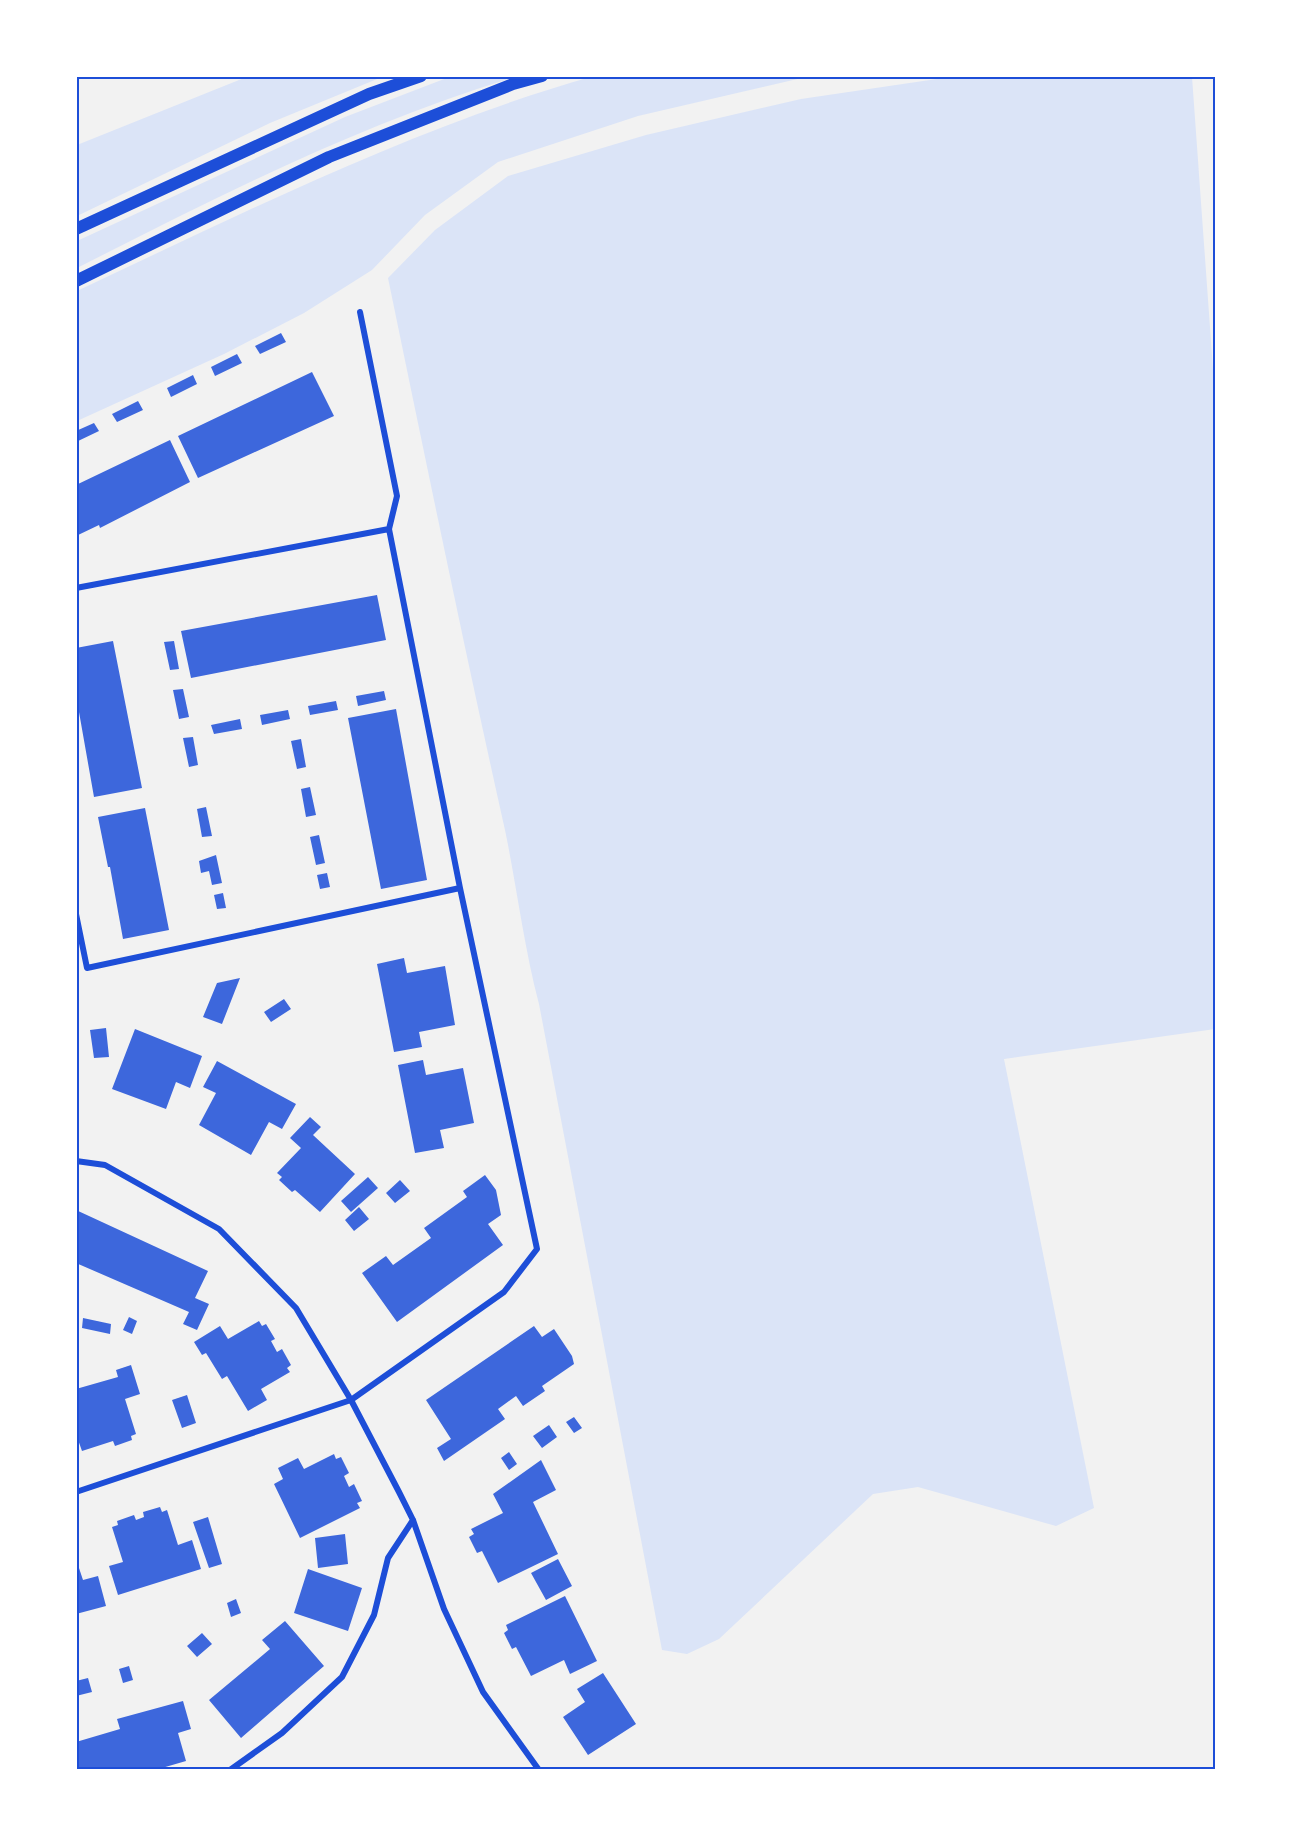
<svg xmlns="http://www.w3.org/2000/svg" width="1292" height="1846" viewBox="0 0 1292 1846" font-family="Mulish,sans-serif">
	<rect width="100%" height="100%" fill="#f2f2f2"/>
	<path fill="#dbe4f7" d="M249,76L382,77L270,123L77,216V145Z
		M452,76L515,77C362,123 219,196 77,268V241L345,117Z
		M594,76L806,77L638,116L498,162L425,215L372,270L304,313L224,354L77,421V291C245,212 414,127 594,76Z
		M957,76L1192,77L1216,411L1215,1029L1004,1059L1094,1508L1056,1526L918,1487L873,1494L719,1639L687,1654L662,1650L539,1004C524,947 517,888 505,830C464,647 426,462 388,278L435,230L508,176L646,135L801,99Z"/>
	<path fill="#3d67dc" d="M281,333L286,342L260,354L255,346Z
		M237,354L242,363L215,376L211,367Z
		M312,372L334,416L198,478L178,436Z
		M193,375L197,384L171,397L167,388Z
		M138,401L143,410L117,422L112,414Z
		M94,423L99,431L76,442V431Z
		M170,440L190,482L100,528L99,525L76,536V485Z
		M377,595L386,640L191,678L181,631Z
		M113,641L142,788L94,797L76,695V648Z
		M174,641L179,669L170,670L164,642Z
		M183,689L189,717L179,719L173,690Z
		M384,691L386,700L358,706L356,696Z
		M336,701L338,710L310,715L308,706Z
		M396,709L427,880L381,889L348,718Z
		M288,710L290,719L262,725L260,715Z
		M240,719L242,729L214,734L211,725Z
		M193,737L198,765L189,767L183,738Z
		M301,739L306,767L297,769L291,741Z
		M310,787L316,815L306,817L301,789Z
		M206,807L212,836L202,837L197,809Z
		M145,808L169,930L123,939L110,867H108L98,817Z
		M319,835L325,863L316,865L310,837Z
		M216,855L222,883L212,885L209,871L201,873L199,861Z
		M327,873L330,887L320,889L317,875Z
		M223,893L226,908L217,909L214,895Z
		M404,958L407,973L445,966L455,1025L419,1032L422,1047L394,1052L377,964Z
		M240,978L222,1024L203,1017L217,983Z
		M284,999L291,1009L271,1022L264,1012Z
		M106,1028L109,1057L94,1058L90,1030Z
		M135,1029L202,1056L190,1088L176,1082L166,1109L112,1089Z
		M423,1060L426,1075L463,1068L474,1123L440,1130L444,1148L415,1153L398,1065Z
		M217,1061L296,1104L282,1129L269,1122L251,1155L199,1125L216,1093L203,1087Z
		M310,1117L321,1127L313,1135L355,1174L320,1212L295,1190L292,1192L279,1180L282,1177L277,1173L301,1148L290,1138Z
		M485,1175L496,1190L501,1215L488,1224L503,1245L397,1322L362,1273L386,1256L393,1265L431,1238L424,1228L467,1197L463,1191Z
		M368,1177L378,1188L351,1212L341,1201Z
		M400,1180L410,1191L395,1203L386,1193Z
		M359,1207L369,1219L354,1231L345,1220Z
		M76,1210L208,1271L195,1298L209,1304L197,1330L183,1324L189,1312L76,1263Z
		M129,1317L137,1321L132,1334L123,1330Z
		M83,1318L111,1324L110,1334L82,1328Z
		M259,1321L262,1326L266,1324L275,1339L271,1341L277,1352L282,1349L291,1365L287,1368L290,1372L261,1389L267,1400L248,1411L227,1376L222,1379L206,1353L202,1355L194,1342L220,1326L228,1339Z
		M534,1326L542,1337L554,1329L572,1356L574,1364L542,1386L545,1391L523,1406L516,1396L498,1409L505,1419L444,1461L437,1448L451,1439L426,1400Z
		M131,1365L140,1394L125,1399L136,1434L131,1436L132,1440L115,1446L113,1441L82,1451L76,1434V1389L118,1377L116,1370Z
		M187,1395L196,1423L182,1428L172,1400Z
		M574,1417L582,1428L574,1433L566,1422Z
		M549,1425L557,1437L542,1448L533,1436Z
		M509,1452L517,1464L509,1470L501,1458Z
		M334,1454L336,1459L341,1457L349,1473L344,1476L349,1487L354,1484L362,1501L357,1503L360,1508L300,1538L274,1484L283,1479L278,1468L298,1458L304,1469Z
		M541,1460L556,1490L533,1502L558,1554L498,1583L482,1551L477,1553L469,1537L474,1534L471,1529L503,1513L493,1494Z
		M160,1507L162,1512L167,1510L178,1545L192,1540L201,1569L118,1595L109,1566L123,1562L112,1527L118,1525L117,1521L134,1515L136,1520L144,1517L143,1512Z
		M208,1517L222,1564L209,1568L193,1522Z
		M345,1534L348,1564L318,1568L315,1538Z
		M76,1559L83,1580L98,1576L106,1606L76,1614Z
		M558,1559L572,1586L546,1600L531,1573Z
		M308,1569L362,1588L348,1631L294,1613Z
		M565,1596L597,1661L570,1674L564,1660L531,1676L516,1647L512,1649L504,1633L508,1630L506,1625Z
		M236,1599L241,1613L231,1617L227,1603Z
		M285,1621L324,1666L241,1738L209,1700L270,1649L262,1640Z
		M202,1633L212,1644L197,1657L187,1646Z
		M129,1666L133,1680L123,1683L119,1669Z
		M603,1673L636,1724L588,1755L563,1717L585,1702L577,1689Z
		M88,1678L92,1692L76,1696V1681Z
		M183,1701L191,1729L178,1733L186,1761L155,1770H76V1742L120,1729L117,1719Z"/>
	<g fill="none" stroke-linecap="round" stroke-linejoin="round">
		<path stroke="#1d4ed8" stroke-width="6" d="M360,312L397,496L389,529
			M76,588L389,529L460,888L537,1249L504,1292L351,1400L76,1492
			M76,914L87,968L460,888
			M76,1161L105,1165L219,1229L296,1308L351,1400L399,1492L413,1520L444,1609L483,1692L539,1770
			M230,1770L282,1733L342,1677L374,1615L388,1558L413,1520"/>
		<path stroke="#1d4ed8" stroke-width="12" d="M76,229L369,94L421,76
			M76,281L329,157L513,84L542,76"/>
	</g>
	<rect width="1292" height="1846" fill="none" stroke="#ffffff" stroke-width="156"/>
	<rect x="78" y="78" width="1136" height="1690" fill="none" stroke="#1d4ed8" stroke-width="2"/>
</svg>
